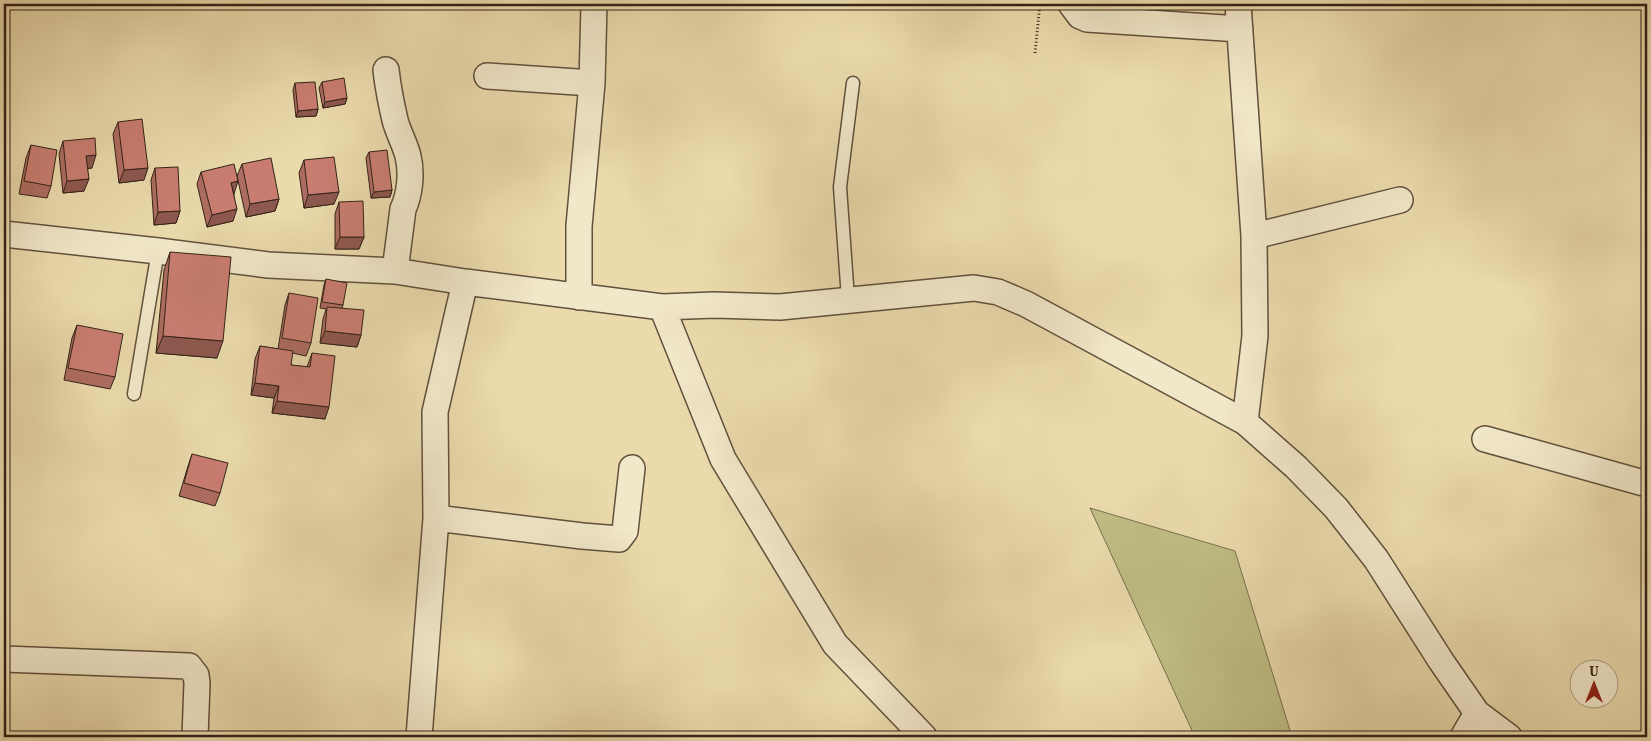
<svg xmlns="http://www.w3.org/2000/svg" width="1651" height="741" viewBox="0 0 1651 741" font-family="Vollkorn,serif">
	<rect width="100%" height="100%" fill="#eadaac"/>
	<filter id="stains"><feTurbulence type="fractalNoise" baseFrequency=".004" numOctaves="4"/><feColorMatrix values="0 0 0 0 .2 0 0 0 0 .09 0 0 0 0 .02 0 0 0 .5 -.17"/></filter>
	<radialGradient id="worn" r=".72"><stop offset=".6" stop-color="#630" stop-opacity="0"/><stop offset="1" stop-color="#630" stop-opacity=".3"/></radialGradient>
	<path fill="#bfbd84" stroke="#79704e" d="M1090,508L1235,551L1292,737H1195Z"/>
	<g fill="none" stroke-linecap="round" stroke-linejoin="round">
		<defs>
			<path id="lane" d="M848,299L840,187L853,83
				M134,394L158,251"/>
			<path id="street" d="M1071,4L1080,16L1087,19L1240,29
				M1238,4L1254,236L1255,336L1245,422
				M386,70C388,87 391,103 395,120C398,132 405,144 408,156C412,173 410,194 403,209L395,271
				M487,76L592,83
				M4,234L158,251L268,265L395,271L465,282L662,307L714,305L780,307L974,288L998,292L1026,304L1245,422L1296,467L1336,508L1376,559L1441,661L1477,713L1509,737
				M1254,236L1400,200
				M579,297V226L592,83L594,4
				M662,307L723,459L835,644L924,737
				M1485,439L1647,484
				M436,518L582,536L619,539L625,531L632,468
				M4,659L189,666L196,675L197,683L195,737
				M419,737L436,518L435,412L465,282
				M1463,737L1477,713"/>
		</defs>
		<use href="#lane" stroke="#61513c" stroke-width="15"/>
		<use href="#street" stroke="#61513c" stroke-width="28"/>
		<path stroke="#332317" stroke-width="3" stroke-dasharray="1 2.5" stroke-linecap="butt" d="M1035,53L1040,4"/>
		<use href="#lane" stroke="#f1e7c9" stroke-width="12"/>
		<use href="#street" stroke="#f1e7c9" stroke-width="25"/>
	</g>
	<path fill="#ad6c61" stroke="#332317" d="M322,82L347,98L345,104L323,108L319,88Z
		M295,83L318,109L316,116L296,117L293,90Z
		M118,122L144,180L119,183L113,134Z
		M63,141L92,168H88L84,191L63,193L59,154Z
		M31,145L51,186L47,198L19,194L26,158Z
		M369,152L392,190L390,197L371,198L366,158Z
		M304,160L334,204L304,208L299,173Z
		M242,164L279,199L275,211L246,217L237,176Z
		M155,168L180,211L176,223L154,225L151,180Z
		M201,172L234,194L233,221L207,227L197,184Z
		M339,202L364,237L359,249H335V214Z
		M170,252L217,358L156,353L164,270Z
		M326,279L343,305L342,308L361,335L357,347L320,343L323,319L326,309L320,308L324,285Z
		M289,293L311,343L306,356L292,353L291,365L307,367L312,353L325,419L272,413L274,398L251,395L255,359L260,346L278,349L285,305Z
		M77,325L115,377L110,389L64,380L72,338Z
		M192,454L220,493L215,506L179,496L188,466Z"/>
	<path fill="#8d584f" stroke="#332317" d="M347,98L345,104L323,108L325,102Z
		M318,109L316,116L296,117L298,111Z
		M96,155L92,168L82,169L86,156Z
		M148,168L144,180L119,183L124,170Z
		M89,179L84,191L63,193L67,181Z
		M238,181L234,194L231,183Z
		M392,190L390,197L371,198L374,192Z
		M339,192L334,204L304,208L308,195Z
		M279,199L275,211L246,217L250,204Z
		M237,209L233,221L207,227L212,215Z
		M180,211L176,223L154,225L158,212Z
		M340,237H364L359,249H335Z
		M325,331L361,335L357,347L320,343Z
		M163,336L223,341L217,358L156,353Z
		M255,383L279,386L274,398L251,395Z
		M277,401L329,407L325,419L272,413Z"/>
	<path fill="#c97d71" stroke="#332317" d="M344,78L347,98L325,102L322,82Z
		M315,82L318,109L298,111L295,83Z
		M142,119L148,168L124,170L118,122Z
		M95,138L96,155L86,156L89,179L67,181L63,141Z
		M31,145L57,150L51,186L24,181Z
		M387,150L392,190L374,192L369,152Z
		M334,157L339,192L308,195L304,160Z
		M271,158L279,199L250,204L242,164Z
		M234,164L238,181L231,183L237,209L212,215L201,172Z
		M178,167L180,211L158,212L155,168Z
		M363,201L364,237H340L339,202Z
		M170,252L231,257L223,341L163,336Z
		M326,279L347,283L343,305L322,302Z
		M289,293L318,298L311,343L282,338Z
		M327,307L364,310L361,335L325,331Z
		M77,325L123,334L115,377L68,368Z
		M260,346L293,351L291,365L310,367L312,353L335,356L329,407L277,401L279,386L255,383Z
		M192,454L228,463L220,493L184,483Z"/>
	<rect width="1651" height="741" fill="none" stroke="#eadaac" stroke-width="20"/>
	<rect x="5" y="5" width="1641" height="731" fill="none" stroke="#332317" stroke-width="2.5"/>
	<rect x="10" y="10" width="1631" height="721" fill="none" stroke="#332317"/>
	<g transform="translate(1594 684)"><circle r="24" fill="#f1e7c9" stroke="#a59982"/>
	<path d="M0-4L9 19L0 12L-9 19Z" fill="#8f2418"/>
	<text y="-8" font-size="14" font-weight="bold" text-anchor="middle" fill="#332317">U</text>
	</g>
	<rect width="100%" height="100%" filter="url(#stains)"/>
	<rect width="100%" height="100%" fill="url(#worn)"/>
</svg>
